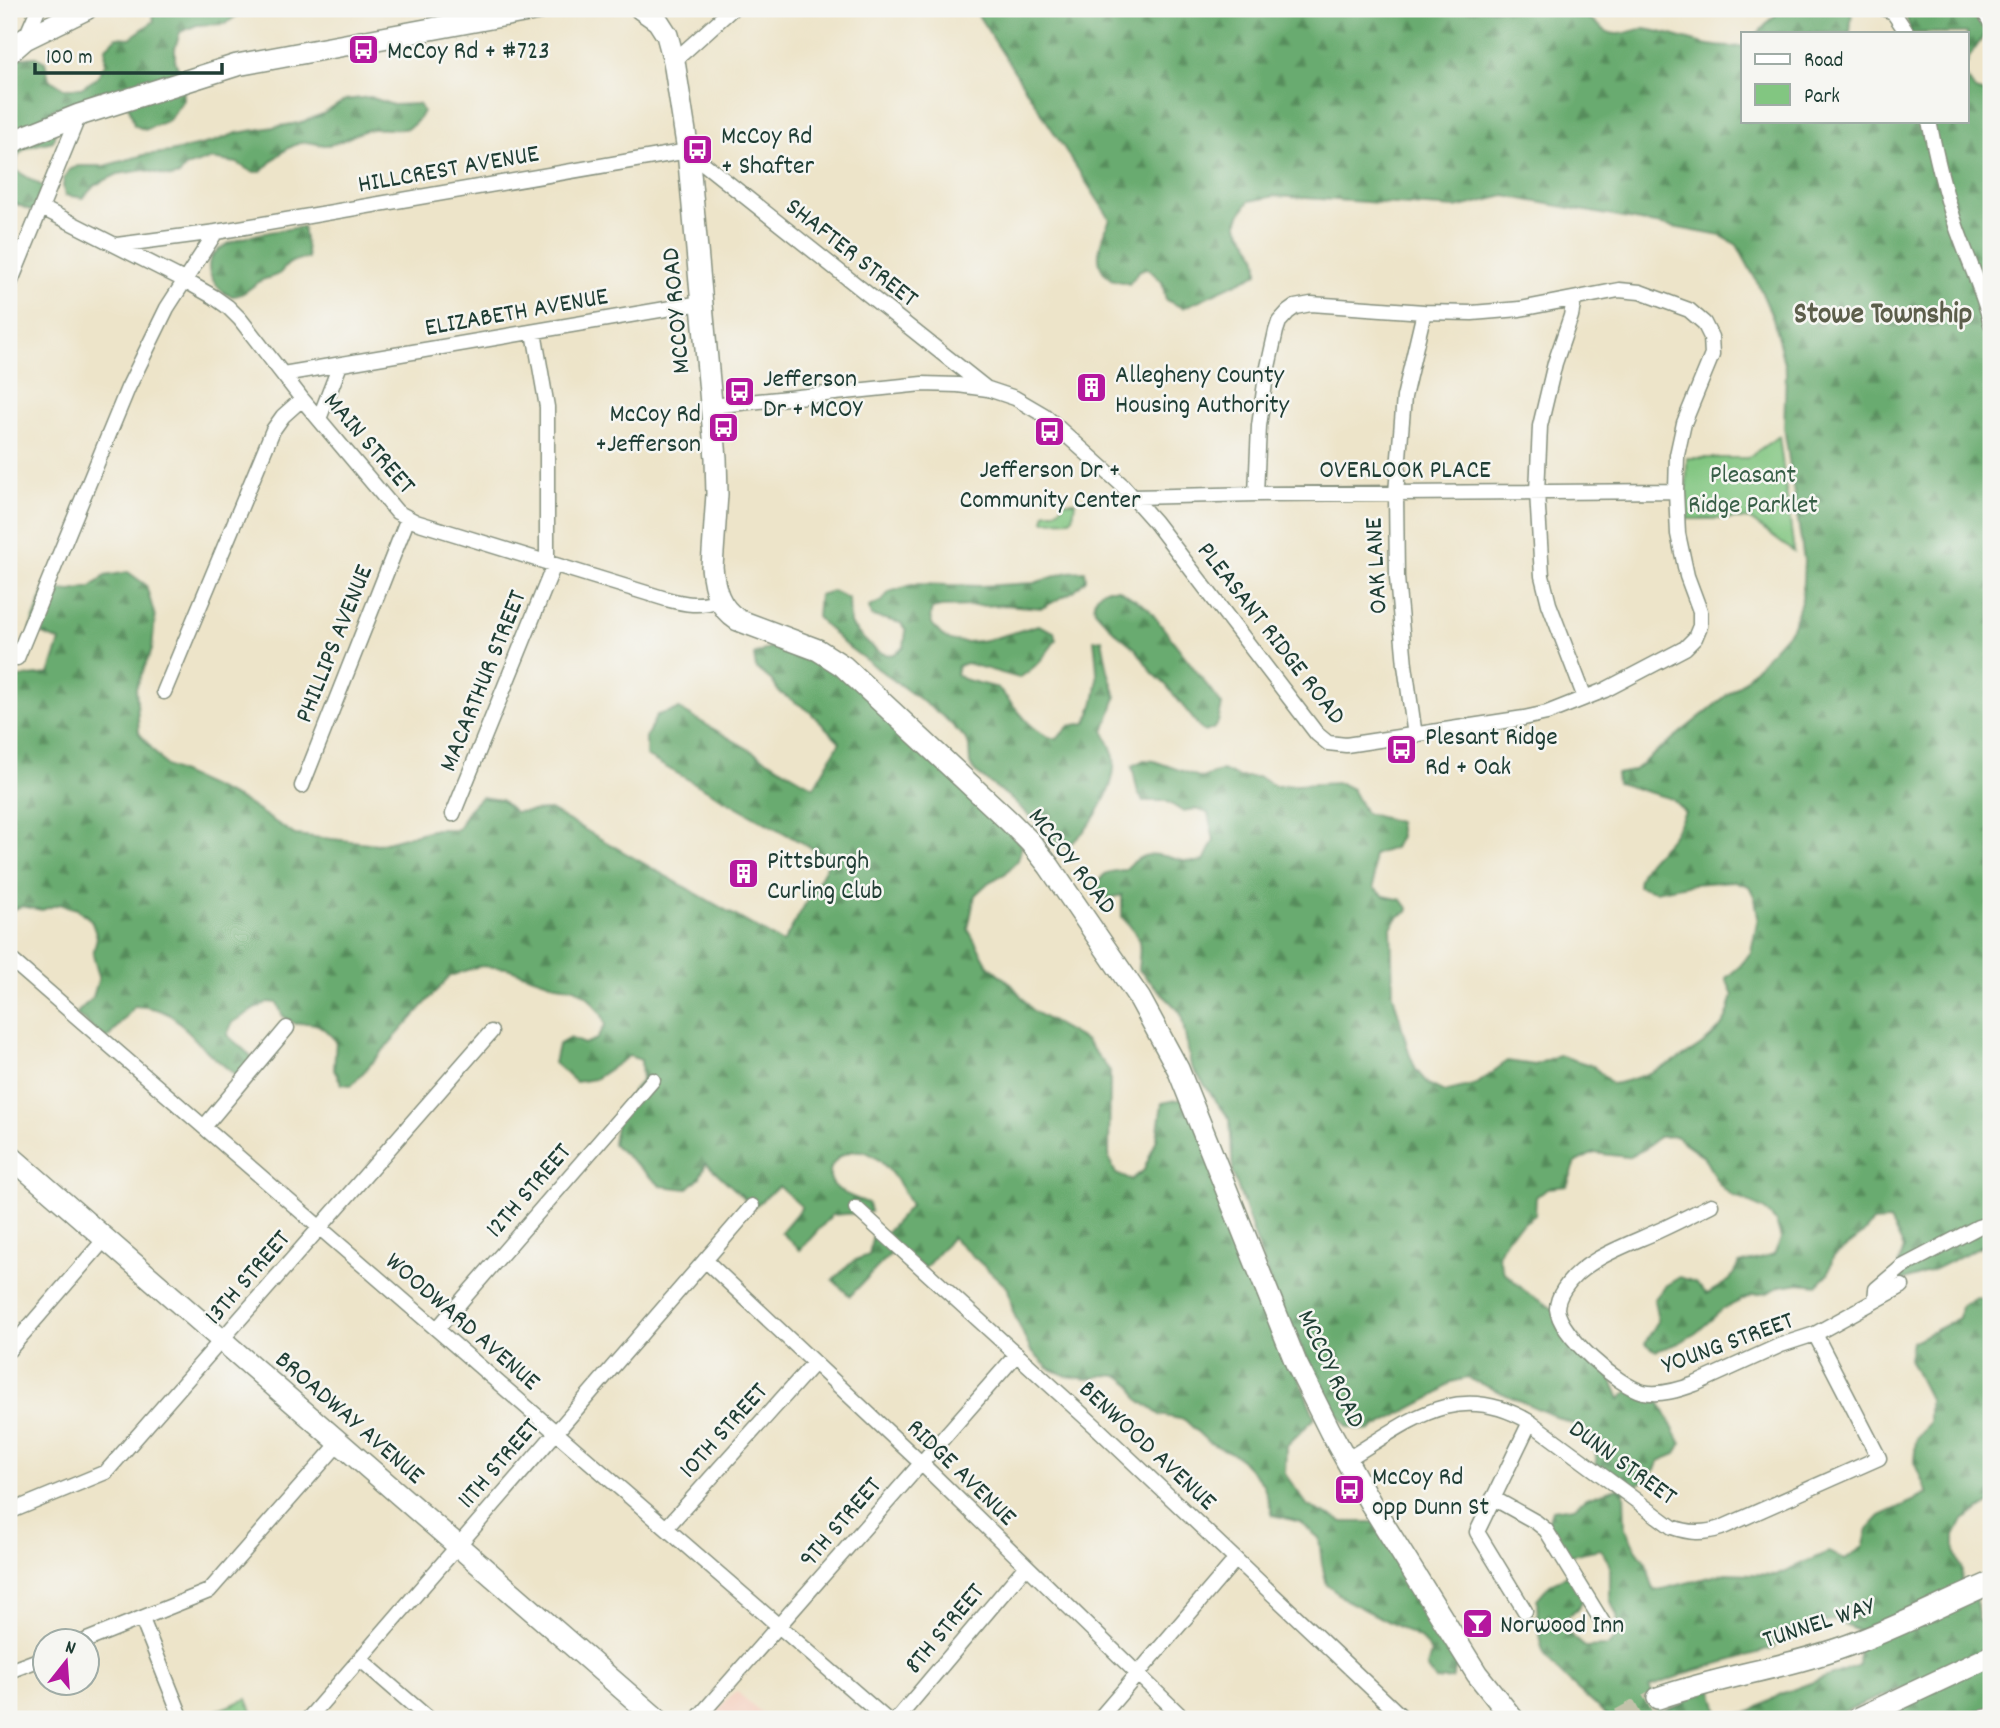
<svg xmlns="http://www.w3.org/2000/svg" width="2000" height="1728" viewBox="0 0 2000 1728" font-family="Dekko,sans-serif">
	<defs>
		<pattern id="grass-dots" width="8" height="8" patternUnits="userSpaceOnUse" patternTransform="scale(1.75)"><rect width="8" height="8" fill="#82c681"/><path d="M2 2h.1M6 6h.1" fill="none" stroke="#6aa26a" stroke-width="1.8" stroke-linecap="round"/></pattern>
		<pattern id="forest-firs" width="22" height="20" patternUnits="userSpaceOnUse" patternTransform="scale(1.75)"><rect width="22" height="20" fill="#69ab6f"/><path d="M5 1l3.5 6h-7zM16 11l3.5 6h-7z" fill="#568c5c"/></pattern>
	</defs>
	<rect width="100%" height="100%" fill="#f6f6f2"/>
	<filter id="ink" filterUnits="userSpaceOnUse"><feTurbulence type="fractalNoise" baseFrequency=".0143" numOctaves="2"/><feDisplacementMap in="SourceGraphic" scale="14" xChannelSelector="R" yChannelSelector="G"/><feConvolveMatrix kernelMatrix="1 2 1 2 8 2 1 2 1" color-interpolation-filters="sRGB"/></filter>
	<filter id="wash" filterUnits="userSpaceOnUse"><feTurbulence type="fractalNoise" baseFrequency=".00686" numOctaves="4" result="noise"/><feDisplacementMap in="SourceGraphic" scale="28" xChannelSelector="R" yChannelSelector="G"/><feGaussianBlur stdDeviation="1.57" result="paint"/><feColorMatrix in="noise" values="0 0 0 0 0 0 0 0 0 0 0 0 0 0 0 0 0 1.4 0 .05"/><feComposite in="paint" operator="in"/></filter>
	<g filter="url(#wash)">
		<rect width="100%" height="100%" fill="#ede4c9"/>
		<path fill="#f5d2c2" d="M737,1692L769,1719H710L733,1693Z"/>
		<path fill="url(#grass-dots)" stroke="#50825a" stroke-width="2" d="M247,1699L255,1719H194H195Z"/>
		<path fill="url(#forest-firs)" stroke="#447452" stroke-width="2" d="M151,9H246L225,24L197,25L180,32L175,48V61L184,83L183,100L169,120L145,130L134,125C130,106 127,96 107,90L51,110C49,124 58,127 53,141C34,146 12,146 17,171L47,189L37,213L9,201V59L36,57L45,62L49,79L63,88H81L97,78L105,64L106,47L117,37L130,38L154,21Z
			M974,9H1581V12C1590,18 1599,27 1608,32C1622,38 1633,28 1645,29C1680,34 1706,51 1743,46V121H1967V78L1975,90L1991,95V1241L1935,1269L1892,1285L1904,1248L1890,1221L1873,1222L1862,1235L1833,1257L1828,1274L1817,1285L1799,1283L1781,1286L1767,1293L1752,1295L1723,1309L1696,1333L1679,1343L1656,1351L1645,1343L1658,1321L1654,1300L1665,1286L1680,1277L1695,1282L1707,1294L1730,1280L1739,1264L1774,1255L1781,1239L1776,1222L1764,1209L1731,1195L1719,1184L1703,1156L1675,1136L1658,1137L1645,1149L1628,1157L1594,1153L1576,1162L1567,1186L1547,1188L1536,1197L1535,1215C1515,1229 1507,1233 1498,1256L1504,1272L1527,1293L1555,1310L1611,1378L1620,1399L1631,1389L1655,1394L1681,1444L1676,1454L1659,1461L1651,1477L1625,1491L1597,1470L1595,1444L1584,1429L1468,1378L1451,1382L1438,1394L1368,1431L1348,1427L1334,1410L1275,1296L1233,1173L1230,1120L1191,1066L1181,1013L1138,969C1141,941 1142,938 1122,917V895L1105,899L1097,895L1095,890C1103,871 1106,872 1125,870C1153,837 1174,868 1204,861L1214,840L1208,813L1196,809L1182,811L1166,801H1143L1138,793L1132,766L1144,760L1154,761L1202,778L1222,770L1238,777H1259L1275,786L1340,783L1352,789L1365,813L1398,822L1400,836L1394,848L1373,855L1374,888L1384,896L1402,900L1408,908V912L1399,916L1391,927L1393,994L1409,1053L1416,1070L1428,1084L1444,1092L1477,1084L1507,1061L1535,1065L1559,1055L1593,1066L1612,1084C1643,1079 1708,1050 1724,1022C1729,1015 1730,1004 1733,996L1726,978L1740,966L1751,952L1758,917L1755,898L1749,886L1733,881L1693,884L1655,891L1638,886C1639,864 1660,852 1672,836C1677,829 1681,820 1685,812L1672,799L1617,783L1616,774L1633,771L1743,682L1792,628L1802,599L1804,561L1784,427L1786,372L1773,318L1758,284L1737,245L1721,236L1505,196L1456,208L1275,196L1249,201C1225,232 1246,229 1256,256C1258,260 1258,267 1258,273L1183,308L1166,300L1162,282L1149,269L1140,270L1129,284C1124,282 1116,281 1111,279C1089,264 1102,238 1110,219Z
			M1781,9H1852L1850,33H1758Z
			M1904,9H1991V31L1988,30L1968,59L1967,64V33H1911Z
			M370,97L393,105L419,104L423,111C409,142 388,123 367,130C354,133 339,145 326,145C317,145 308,140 300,143C283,149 273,159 261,172H252L237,163L211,159L185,167L180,175L171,177L145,170L118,174L95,185L83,198L65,195L63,187L64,178L69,170L78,166H104L144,155L170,152L213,142L237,133L299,123L323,114L345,100Z
			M303,227L308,258C303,259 297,259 292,262C286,264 285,268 280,273C275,277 266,278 260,281C252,286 242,297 232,296C224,295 215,285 212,278C191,238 281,230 303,227Z
			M1085,571L1086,579L1074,591L1042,608L1005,605L941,607L932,609C929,617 930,622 936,629C939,632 941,635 944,637C968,651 1014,632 1038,625L1054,632L1056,640C1043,658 1038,666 1019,678L966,663L958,666L956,674L963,679L998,688L1032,727L1048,737L1057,739L1069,726L1086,723C1101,690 1098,675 1094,640L1102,639L1108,671L1116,697L1104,732C1107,740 1113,749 1114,758C1117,787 1090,833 1065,847L1052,839L1055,829L1050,821L1032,819L1013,800L975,772L970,764L969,746L965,738L945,718L843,643L817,617L819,595L833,591L849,599L850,624C859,634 878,659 894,654C897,653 900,649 904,647L906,631L901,623L871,616L869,607L882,601L889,592L915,584L980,586L1034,583L1068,572Z
			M128,572L146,585L155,617L152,649L136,688L139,733L166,766L243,801L295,835L378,844L436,829H458L468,810L481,797L501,800L515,812L550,810L783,943L831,859L646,756V737L657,715L679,709L814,787L840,742L808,710L779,692L772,681L756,668L754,655L771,647L786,649L800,652L862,686L1022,845L1018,860L1005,874L989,882L975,895L968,929L988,965L1012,985L1033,1011L1086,1041L1110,1071L1109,1159L1116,1174L1131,1180L1144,1170L1157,1139L1162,1103L1187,1098L1315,1418L1286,1446L1285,1474L1308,1506L1343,1522H1382L1462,1651L1452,1679L1436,1680L1427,1667L1431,1653L1420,1638L1346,1600L1327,1585L1322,1564L1319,1538L1300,1522L1273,1515L1263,1484L1238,1456L1208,1442L1185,1420L1160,1415L1138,1399L1132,1385L1120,1376L1105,1375L1088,1379L1067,1376L1048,1368L1031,1351L1013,1312L1008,1288L952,1237L925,1268L894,1250L850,1296L833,1280L853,1261L869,1255L873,1235L886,1233L911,1205C901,1187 889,1164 870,1154C848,1141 814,1170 838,1189C846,1196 859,1199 868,1203L871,1212L832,1215L800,1250L781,1232L802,1207L779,1186L754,1207L706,1163L700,1177L687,1189L661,1186L613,1144C617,1113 621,1104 642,1080L641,1060L629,1056L595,1079L576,1082L554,1063L558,1045L570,1038L584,1044L597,1039L605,1025L602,1015L588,997L575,988L557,985L507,968L479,966L450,976L352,1085L342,1084L334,1070L336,1041C322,1026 317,1020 295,1024L283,1016L277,1003L268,1002L253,1010L232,1023L227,1035L258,1062L242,1081C231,1071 219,1062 208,1052C179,1026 180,1009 135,1006L106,1040L76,1014L93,997L99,977L93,955L97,937L91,920L77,909L59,904L42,910L21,906L9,912V673L19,677L49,674L60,641L30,629L45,589L71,591L91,587L105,576Z
			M1105,589H1118L1148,608L1222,705L1218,722L1213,729L1205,732L1202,730L1166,685L1152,672L1136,649L1114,631L1095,610L1094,602L1098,594Z
			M1976,1297L1991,1300V1503L1963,1520L1955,1536V1553L1962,1570L1960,1594L1859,1631L1836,1620L1775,1634V1648L1693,1671L1649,1687L1662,1712L1685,1703L1691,1689L1711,1685L1720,1719H1611C1596,1705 1550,1668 1544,1653C1537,1637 1538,1616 1537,1599L1550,1584L1571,1574L1584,1597L1578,1609L1567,1617V1632L1585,1647L1608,1646L1619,1634L1617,1615L1610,1599V1564L1600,1549L1567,1556L1547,1526L1552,1510L1574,1507L1586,1498L1617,1488L1624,1493L1625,1528L1636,1549L1646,1563L1654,1591L1726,1573L1776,1575L1828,1552L1845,1559L1863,1547L1868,1529L1880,1516L1928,1494L1914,1462L1916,1440L1929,1422V1399L1909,1359L1912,1342L1959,1318L1961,1306Z
			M1976,1594L1978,1619L1991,1630V1653L1825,1719H1721L1752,1711L1781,1694L1859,1665L1857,1645Z
			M1991,1656V1719H1862Z"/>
		<path fill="#82c681" stroke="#50825a" stroke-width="2" d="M1779,436L1794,552L1749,519H1686L1687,458H1747Z
			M1062,502H1075L1073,517L1070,520L1044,521V515L1047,512H1055L1062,506Z"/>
	</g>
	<g filter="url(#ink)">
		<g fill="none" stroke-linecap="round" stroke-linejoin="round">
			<path stroke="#c4c3ab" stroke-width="21" stroke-dasharray="21 10" stroke-linecap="butt" d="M1620,1719L1658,1698"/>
			<defs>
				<path id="street" d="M1885,9L1893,12L1907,33
					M1982,9L1991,23
					M25,39L38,9
					M674,61L732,9
					M1929,121C1937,161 1947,204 1962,242C1972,269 1984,295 1991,324
					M42,208L184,280L214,297L228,307L240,319L302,399L397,512L416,522L666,599C685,604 700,607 719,600
					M117,245L216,232
					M9,286L79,115
					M1574,300L1571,316L1555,363L1540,426L1537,492L1542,576L1549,604L1585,698
					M534,332L547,407V562
					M283,374L701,303
					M711,406L922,384L958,385L988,389L1015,398L1044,415L1122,485L1155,522L1317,734L1328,743L1346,745L1524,718L1547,713L1605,690L1685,648L1695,638L1700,626V611L1687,576L1678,534L1676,491L1677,455L1684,423L1712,355L1711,337L1704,323L1689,310L1640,292L1619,290L1520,309L1472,313L1424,312L1311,304L1295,307L1288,312L1279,322L1276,331L1266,376L1259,426L1256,494
					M319,419L340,365
					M1134,497L1256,494L1676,491
					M17,658L128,388L167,308L216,232L688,151L987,389
					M164,692L273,430L283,416L302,399
					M1415,736L1405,665L1397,578L1396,493L1404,397L1424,312
					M302,786L408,518
					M453,814L554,565
					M9,958L886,1719
					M204,1127L287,1028
					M1711,1205C1693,1214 1676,1223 1658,1231C1628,1245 1583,1259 1564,1289C1560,1295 1557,1302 1557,1309C1560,1335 1618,1386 1643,1392C1660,1396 1679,1390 1695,1384L1781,1345L1815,1334L1902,1286
					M856,1208L1094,1425L1404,1719
					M705,1260L922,1464L1184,1719
					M1875,1301L1876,1289L1902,1267L1978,1227L1991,1223
					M437,1329L653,1080
					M9,1350L105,1239
					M1346,1460C1409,1422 1456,1378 1530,1422L1672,1527C1689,1533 1703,1534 1721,1528L1879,1458L1815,1334
					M1493,1498L1536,1522L1546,1530L1603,1623
					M9,1512L106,1472L491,1032
					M666,1528L814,1363
					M1525,1611L1477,1532L1530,1422
					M142,1619L182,1719
					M87,1640L209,1591L339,1443
					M360,1659L429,1719
					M9,1671L46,1657
					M308,1719L752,1206
					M697,1719L1017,1354
					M897,1719L1026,1566
					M1099,1719L1230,1566
					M1973,1719L1991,1716"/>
				<path id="secondary" d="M641,9L658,21L667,35L674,61L688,151L716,458L717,494L712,567C714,589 719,608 738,620L818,650L843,666L1009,821L1030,842L1049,866L1140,999L1178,1069L1296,1363L1330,1431L1371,1504L1477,1674L1513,1719
					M9,53L25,39L86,9
					M9,143L79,115L237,65L539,9
					M9,1155L657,1719
					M1658,1698C1721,1676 1787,1668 1849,1645C1897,1628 1944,1603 1991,1583
					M1857,1719L1991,1656"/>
			</defs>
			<use href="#street" stroke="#86907e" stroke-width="17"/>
			<use href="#secondary" stroke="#86907e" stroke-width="24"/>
			<use href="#street" stroke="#fff" stroke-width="14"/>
			<use href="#secondary" stroke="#fff" stroke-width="21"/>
		</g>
	</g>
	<defs>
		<symbol id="bus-square" viewBox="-11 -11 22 22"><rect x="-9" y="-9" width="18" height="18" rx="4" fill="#b5179e" stroke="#f6f6f2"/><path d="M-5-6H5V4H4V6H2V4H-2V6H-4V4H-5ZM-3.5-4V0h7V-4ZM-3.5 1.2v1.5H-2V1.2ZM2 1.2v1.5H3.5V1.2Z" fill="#fff"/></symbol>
		<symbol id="building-square" viewBox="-11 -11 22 22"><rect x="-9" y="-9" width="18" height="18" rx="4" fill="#b5179e" stroke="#f6f6f2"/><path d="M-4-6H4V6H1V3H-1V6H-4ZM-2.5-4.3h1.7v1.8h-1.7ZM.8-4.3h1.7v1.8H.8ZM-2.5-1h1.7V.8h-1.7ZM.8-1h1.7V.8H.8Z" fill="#fff"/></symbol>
		<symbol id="bar-square" viewBox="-11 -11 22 22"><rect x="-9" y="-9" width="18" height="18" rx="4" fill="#b5179e" stroke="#f6f6f2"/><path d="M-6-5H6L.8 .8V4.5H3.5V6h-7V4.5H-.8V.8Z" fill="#fff"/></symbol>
	</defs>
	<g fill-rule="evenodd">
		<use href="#bus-square" x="346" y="32" width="35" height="35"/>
		<use href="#bus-square" x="680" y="132" width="35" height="35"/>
		<use href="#building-square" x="1074" y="370" width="35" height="35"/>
		<use href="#bus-square" x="722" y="374" width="35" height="35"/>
		<use href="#bus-square" x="706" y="410" width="35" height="35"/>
		<use href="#bus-square" x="1032" y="414" width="35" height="35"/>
		<use href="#bus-square" x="1384" y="732" width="35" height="35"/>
		<use href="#building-square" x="726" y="856" width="35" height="35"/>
		<use href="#bus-square" x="1332" y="1472" width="35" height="35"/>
		<use href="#bar-square" x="1460" y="1606" width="35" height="35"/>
	</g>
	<g text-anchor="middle" stroke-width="5" stroke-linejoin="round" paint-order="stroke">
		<g font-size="26" fill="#1f3d34" stroke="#f6f6f2" text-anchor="start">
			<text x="387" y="58">McCoy Rd + #723</text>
			<text x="721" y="143">McCoy Rd<tspan x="721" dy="30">+ Shafter</tspan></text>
			<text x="1115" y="382">Allegheny County<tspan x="1115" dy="30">Housing Authority</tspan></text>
			<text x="763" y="386">Jefferson<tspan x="763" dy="30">Dr + MCOY</tspan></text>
			<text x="701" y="421" text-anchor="end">McCoy Rd<tspan x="701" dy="30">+Jefferson</tspan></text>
			<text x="1050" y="477" text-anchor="middle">Jefferson Dr +<tspan x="1050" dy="30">Community Center</tspan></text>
			<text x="1425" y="744">Plesant Ridge<tspan x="1425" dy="30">Rd + Oak</tspan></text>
			<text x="767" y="868">Pittsburgh<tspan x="767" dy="30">Curling Club</tspan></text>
			<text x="1372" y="1484">McCoy Rd<tspan x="1372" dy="30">opp Dunn St</tspan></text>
			<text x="1500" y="1632">Norwood Inn</text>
		</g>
		<g font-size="26" fill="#1f3d34" stroke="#f6f6f2">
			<text transform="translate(448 167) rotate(-10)" y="9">HILLCREST AVENUE</text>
			<text transform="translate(853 251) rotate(38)" y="9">SHAFTER STREET</text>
			<text transform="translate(516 310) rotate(-10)" y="9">ELIZABETH AVENUE</text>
			<text transform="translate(674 311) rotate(-95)" y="9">MCCOY ROAD</text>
			<text transform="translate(371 442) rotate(49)" y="9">MAIN STREET</text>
			<text x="1405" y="477">OVERLOOK PLACE</text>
			<text transform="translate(1374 566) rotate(-93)" y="9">OAK LANE</text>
			<text transform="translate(1273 632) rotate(52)" y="9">PLEASANT RIDGE ROAD</text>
			<text transform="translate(332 643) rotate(-68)" y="9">PHILLIPS AVENUE</text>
			<text transform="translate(481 680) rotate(-68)" y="9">MACARTHUR STREET</text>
			<text transform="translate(1074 860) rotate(52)" y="9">MCCOY ROAD</text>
			<text transform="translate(527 1189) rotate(-49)" y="9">12TH STREET</text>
			<text transform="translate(246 1276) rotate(-49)" y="9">13TH STREET</text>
			<text transform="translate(464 1320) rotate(41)" y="9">WOODWARD AVENUE</text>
			<text transform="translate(1727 1341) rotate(-20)" y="9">YOUNG STREET</text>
			<text transform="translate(1333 1368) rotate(65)" y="9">MCCOY ROAD</text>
			<text transform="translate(351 1416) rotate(41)" y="9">BROADWAY AVENUE</text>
			<text transform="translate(722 1429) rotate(-48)" y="9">10TH STREET</text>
			<text transform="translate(1149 1444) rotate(43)" y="9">BENWOOD AVENUE</text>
			<text transform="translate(1624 1461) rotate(36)" y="9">DUNN STREET</text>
			<text transform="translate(497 1462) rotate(-49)" y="9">11TH STREET</text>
			<text transform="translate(963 1471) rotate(44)" y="9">RIDGE AVENUE</text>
			<text transform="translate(839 1521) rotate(-49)" y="9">9TH STREET</text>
			<text transform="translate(1818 1621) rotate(-18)" y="9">TUNNEL WAY</text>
			<text transform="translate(943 1627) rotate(-50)" y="9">8TH STREET</text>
		</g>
		<g font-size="26" fill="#385f47" stroke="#f6f6f2">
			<text x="1753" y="482">Pleasant<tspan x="1753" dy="30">Ridge Parklet</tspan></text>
		</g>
		<g font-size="30" font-weight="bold" fill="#5c5e4b" stroke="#f6f6f2">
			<text x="1883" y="322">Stowe Township</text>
		</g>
	</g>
	<rect width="2000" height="1728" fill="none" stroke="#f6f6f2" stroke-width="35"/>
	<rect x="1741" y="32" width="228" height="91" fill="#f6f6f2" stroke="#a0aca6" stroke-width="2"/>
	<rect x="1755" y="54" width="35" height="10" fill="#ffffff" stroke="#a0aca6" stroke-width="2"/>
	<text x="1804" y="66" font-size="21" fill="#1f3d34">Road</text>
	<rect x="1755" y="84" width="35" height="21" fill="#82c681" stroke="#a0aca6" stroke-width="2"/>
	<text x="1804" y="102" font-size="21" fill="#1f3d34">Park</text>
	<g transform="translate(66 1662) rotate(17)"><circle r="33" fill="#f6f6f2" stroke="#a0aca6" stroke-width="2"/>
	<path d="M0-5L12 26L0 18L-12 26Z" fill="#b5179e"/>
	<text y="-10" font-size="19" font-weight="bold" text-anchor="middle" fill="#1f3d34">N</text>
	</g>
	<path d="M35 63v10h187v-10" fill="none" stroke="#1f3d34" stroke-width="3.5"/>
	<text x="46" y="63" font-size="21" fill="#1f3d34" stroke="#f6f6f2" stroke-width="5" paint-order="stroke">100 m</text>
</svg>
